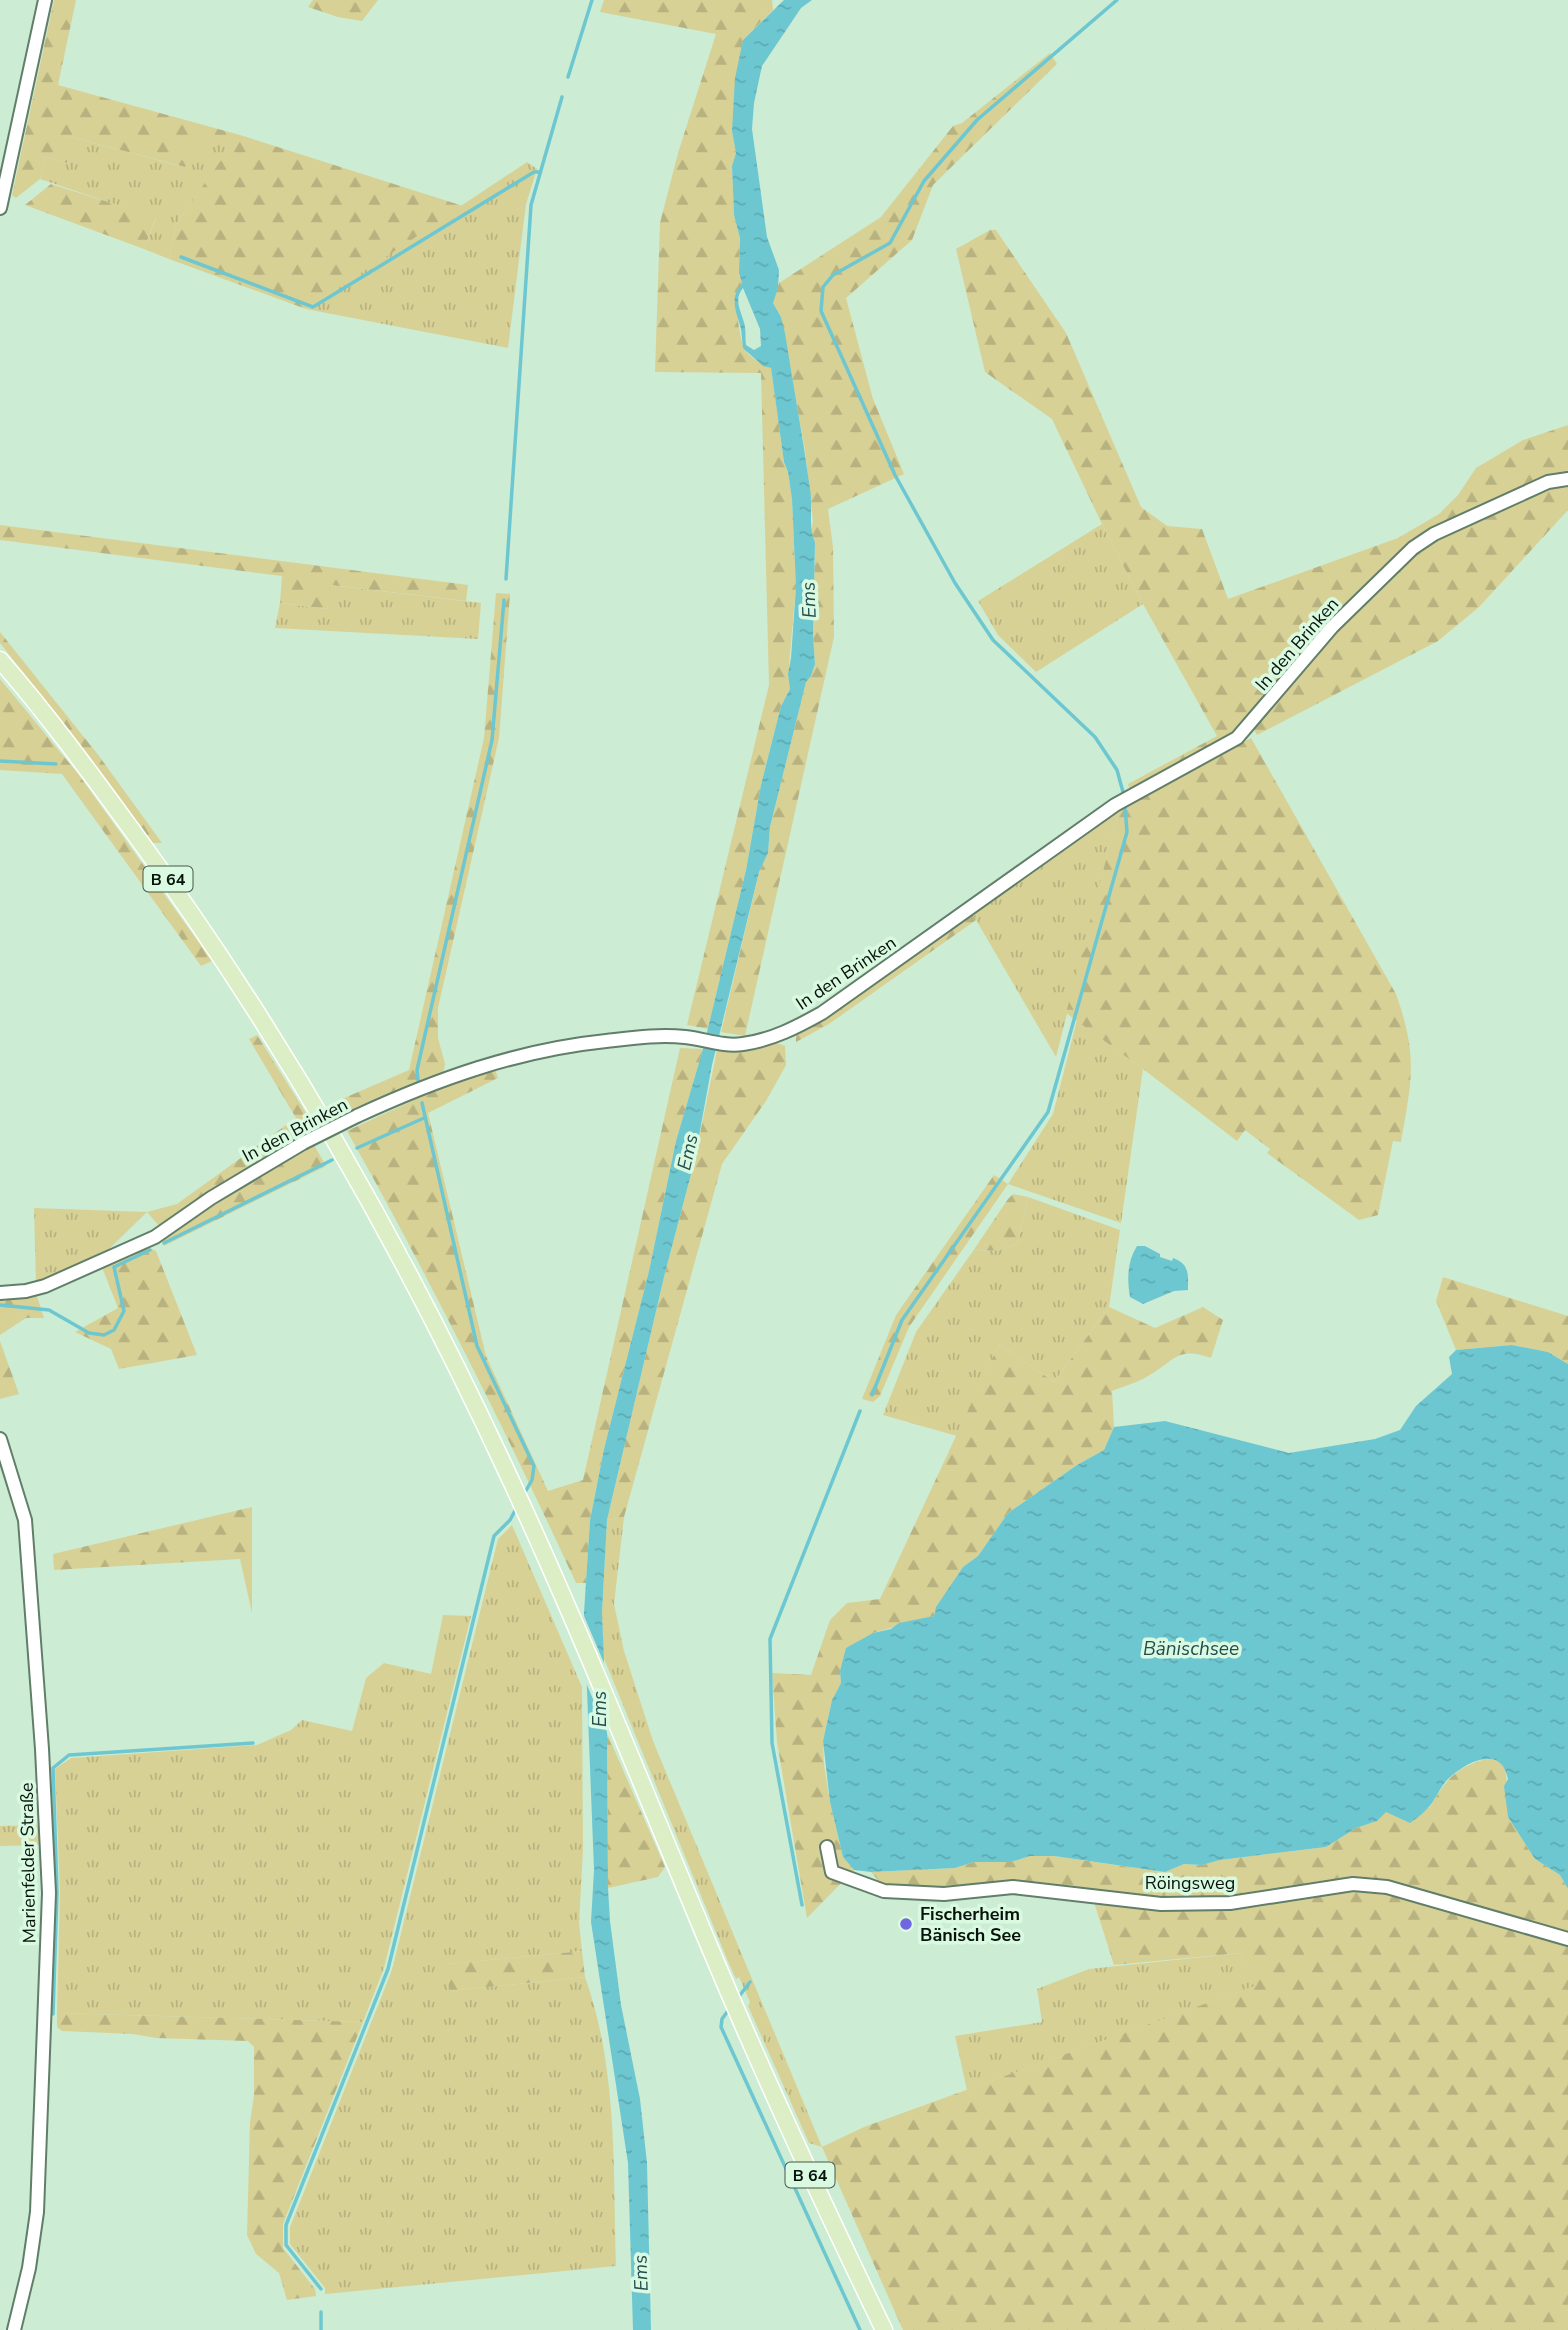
<svg xmlns="http://www.w3.org/2000/svg" width="1568" height="2330" viewBox="0 0 1568 2330" font-family="'Nunito Sans',sans-serif">
	<defs>
		<pattern id="grass-tufts" width="24" height="20" patternUnits="userSpaceOnUse" patternTransform="scale(1.75)"><rect width="24" height="20" fill="#d8d196"/><path d="M3 7l-1-3M5 7V3M7 7l1-3M15 17l-1-3M17 17v-4M19 17l1-3" fill="none" stroke="#b8b280"/></pattern>
		<pattern id="forest-firs" width="22" height="20" patternUnits="userSpaceOnUse" patternTransform="scale(1.75)"><rect width="22" height="20" fill="#d8d196"/><path d="M5 1l3.5 6h-7zM16 11l3.5 6h-7z" fill="#b8b280"/></pattern>
		<pattern id="water-ripples" width="26" height="14" patternUnits="userSpaceOnUse" patternTransform="scale(1.75)"><rect width="26" height="14" fill="#6dc7d1"/><path d="M2 4q2-2 4 0t4 0M15 11q2-2 4 0t4 0" fill="none" stroke="#5daab2"/></pattern>
	</defs>
	<rect width="100%" height="100%" fill="#ccecd4"/>
	<path fill="url(#grass-tufts)" d="M67,136L184,167L199,136L232,146L176,224L169,259L144,249L156,218L40,179L45,157L67,163Z
		M527,162L537,169L526,204L508,348L306,309Z
		M1102,524L1143,604L1036,672L998,635L978,601Z
		M330,585L481,603L478,639L275,628L280,603L327,609Z
		M1119,810L1056,1057L972,913Z
		M1077,1020L1143,1069L1121,1223L1008,1184L1053,1114Z
		M1028,1197L1120,1230L1109,1307L1054,1382L999,1344L957,1436L883,1415L916,1332L973,1251L1002,1250L1018,1243Z
		M34,1208L147,1212L107,1251L36,1285Z
		M624,1517L614,1604L624,1651L653,1741L822,2147L809,2143L748,2006L750,2002L739,1977L736,1979L727,1959L603,1656L602,1613L607,1520Z
		M512,1525L582,1687L583,1849L579,1923L582,1951L448,1964L449,1991L585,1977C618,2069 613,2169 616,2266L325,2294V2288L290,2244V2227L392,1970L498,1539Z
		M443,1615L471,1616L384,1968L363,2022L57,2013L60,1892L55,1769L71,1758L257,1745L291,1730L302,1720L352,1731L366,1678L384,1663L431,1674Z
		M40,1825L41,1845L0,1846V1826Z
		M1241,1953L1258,1985L967,2090L955,2036L1042,2022L1037,1989L1089,1969Z"/>
	<path fill="url(#forest-firs)" d="M54,0H76L58,85L240,135L463,206L306,309L169,259L176,224L231,146L199,137L185,167L67,136V163L45,157L40,179L16,198L12,195Z
		M313,0H378L362,21L338,17L308,7Z
		M604,0H772L773,10L743,40L732,131L736,153L732,166L734,215L740,238L739,273L742,283C733,295 738,342 748,353C753,359 763,366 771,368L784,462L788,472L792,499L796,587L789,665L790,689L781,706L761,785L746,870L708,1029L687,1025L769,685L761,373L655,372L660,223L678,153L716,34L600,12Z
		M1050,53L1057,64L933,185L912,240L846,298L873,399L904,474L828,509L833,547L834,637L745,1036L721,1032L759,872L768,853L770,827L806,682L811,676L815,664L813,635L815,543L811,533L813,521L805,451L781,317L773,303L779,283L881,217L953,126L962,123Z
		M51,184L156,217L144,249L25,205Z
		M990,230H996L1066,333L1141,507L1167,526L1202,529L1228,599L1398,538L1439,514L1458,495L1476,468L1523,440L1568,425V473L1562,475L1568,485V510L1479,607L1438,641L1257,735L1248,718L1226,737L1130,790L1128,784L1217,736L1143,604L1102,524L1052,419L985,372L956,249Z
		M0,525L468,585L466,601L331,585L327,609L280,603L282,576L0,540Z
		M496,593L510,594L499,738L438,1008V1038L445,1064L443,1074L344,1115L335,1102L409,1070L484,738Z
		M0,632L99,756L162,843H153L95,764L0,643Z
		M0,679L79,775L212,961L201,966L62,774L0,770Z
		M1251,738L1396,994C1418,1056 1412,1079 1401,1142L1393,1141L1378,1215L1359,1220L1267,1153L1270,1149L1245,1130L1237,1141L1143,1069L1066,1013L1119,810Z
		M972,913L976,920L829,1024L796,1042V1033Z
		M257,1035L316,1129L208,1193L160,1227L147,1212L177,1204L296,1118L249,1039Z
		M774,1042L785,1046L786,1065L766,1101L722,1164L624,1517L607,1520L665,1273L694,1163L717,1050L742,1052Z
		M680,1048L703,1049L676,1141L649,1271L604,1449L590,1519L586,1583H576C505,1429 430,1279 347,1131L438,1089L495,1069L498,1078L428,1113L486,1356L548,1491L583,1480Z
		M314,1145L326,1166L164,1246L162,1238C212,1205 262,1173 314,1145Z
		M994,1175L1008,1184L909,1327L880,1396L873,1402L862,1399L896,1315Z
		M1013,1194L1028,1197L1018,1243L1002,1250L973,1251L1008,1199Z
		M147,1247L156,1251L197,1355L119,1369L111,1349L75,1332L118,1308L102,1267Z
		M1443,1277L1568,1316V1364L1548,1352L1512,1345L1456,1350L1436,1301Z
		M37,1296L44,1318H26L0,1335V1299Z
		M1109,1307L1155,1328L1203,1307L1223,1320L1211,1358C1177,1346 1176,1360 1148,1376C1137,1383 1124,1386 1112,1391L1114,1427L1104,1450L1077,1465L1008,1513L978,1556L963,1567L937,1607L934,1616L873,1633L840,1671L841,1683L832,1700L823,1741L824,1764L830,1802L843,1857L854,1870L807,1918L777,1742L772,1673L811,1675L830,1620L847,1603L880,1599L999,1344L1054,1382Z
		M0,1341L19,1394L0,1399Z
		M252,1507V1613L240,1559L54,1570L53,1554Z
		M607,1733L665,1867L658,1877L608,1888Z
		M1488,1758L1499,1761L1506,1770L1508,1817L1535,1859L1560,1875L1568,1889V1935L1388,1884L1230,1899L1161,1900L1013,1883L925,1891L884,1887L871,1872L955,1868L974,1862H1011L1030,1856H1054L1164,1872L1184,1864L1202,1865L1220,1860L1326,1847L1356,1828L1377,1821L1385,1812L1429,1808C1447,1779 1453,1769 1488,1758Z
		M1353,1889L1386,1893L1568,1945V2330H903L822,2147L864,2127L1257,1985L1241,1953L1114,1965L1093,1899L1160,1907Z
		M582,1951L585,1977L449,1991L447,1964Z
		M57,2013L363,2022L283,2224V2248L315,2289L316,2296L287,2300L279,2273L256,2254L247,2235L250,2122L254,2095V2047L248,2041L156,2038L133,2034L62,2031L57,2027Z"/>
	<path fill="url(#water-ripples)" fill-rule="evenodd" d="M784,0H812L801,8L762,66L754,103L752,129L767,237L779,270L778,288L773,303L781,317L785,333C793,385 803,437 810,489C813,506 808,528 815,542L813,635L815,664L811,676L806,682L770,827L768,853L759,872L712,1065L694,1163L665,1273L607,1520L602,1613L607,1733L608,1888L610,1921L621,2005L640,2099L647,2163L651,2330H633L628,2163L591,1922L594,1870L584,1613L590,1520L604,1449L649,1271L676,1141L703,1049L746,870L761,785L781,706L790,689L788,674L791,658L796,587L792,499L788,472L784,462L771,368L763,366L743,348C742,341 742,332 740,325C735,309 730,297 742,283L739,273L740,238L734,215L732,166L736,153L732,131L735,78L743,40ZM743,288L760,329L761,346L754,350L746,345C745,339 746,333 745,327C743,313 732,301 743,288Z
		M1137,1246H1145L1160,1254V1257L1172,1261L1173,1258C1190,1264 1188,1275 1188,1290L1174,1291L1143,1304L1130,1297C1127,1279 1127,1262 1137,1246Z
		M1512,1345L1548,1352L1568,1364V1889L1560,1875L1535,1859L1508,1817L1504,1786L1508,1779C1501,1744 1467,1762 1449,1778C1440,1786 1436,1800 1427,1809C1422,1814 1416,1819 1410,1823L1386,1812L1377,1821L1356,1828L1326,1847L1220,1860L1202,1865L1184,1864L1165,1872L1054,1856H1030L1011,1862H974L955,1868L871,1872L854,1870L843,1857L830,1802L823,1741L832,1700L841,1683L840,1671L846,1648L873,1633L891,1629L899,1623L934,1616L936,1607L963,1567L978,1556L1008,1513L1077,1465L1104,1450L1114,1427L1165,1421L1289,1453L1375,1439L1400,1430L1416,1406L1452,1374L1449,1357L1456,1350Z"/>
	<path fill="#ccecd4" d="M581,1609L607,1670L610,1739L584,1678Z"/>
	<g fill="none" stroke-linecap="round" stroke-linejoin="round">
		<path stroke="#6dc7d1" stroke-width="3.5" d="M1117,0L977,120L924,181L890,243L833,275L823,287L821,311L895,475L955,583L993,640L1095,737L1117,770L1123,792
			M568,77L592,0
			M181,257L313,307L534,172H540
			M506,579L531,205L562,97
			M0,761L56,764
			M418,1080L417,1070L492,740L504,600
			M422,1103L477,1346L534,1466L532,1480L524,1494
			M357,1148L424,1118
			M164,1243L332,1160
			M0,1305L49,1310L89,1333L104,1335L114,1330L124,1311L114,1267L150,1250
			M872,1395L902,1320L1048,1112L1127,832L1125,807
			M802,1905L772,1743L770,1639L860,1411
			M737,1999L750,1982
			M730,2008L722,2019L721,2027L860,2330
			M53,2014L57,1892L53,1768L69,1755L253,1743
			M321,2289L286,2245V2225L388,1969L494,1536L510,1520L517,1507
			M321,2330V2312"/>
		<defs>
			<path id="minor" d="M0,208L45,0
				M357,1116C437,1079 518,1050 606,1041C632,1038 659,1034 685,1037C705,1039 723,1047 743,1044C772,1040 797,1027 822,1013L1115,805L1237,738L1332,627L1413,548L1434,534L1548,482L1568,479
				M0,1293L26,1291L45,1286L155,1237L211,1198L303,1143
				M0,1439L25,1520L42,1749L49,1893L37,2212L29,2268L14,2330
				M827,1847L832,1872L884,1891L944,1894L1013,1887L1161,1904L1230,1903L1353,1884L1387,1887L1568,1939"/>
			<path id="major" d="M0,660C48,715 91,774 134,833C283,1036 407,1255 512,1483C583,1636 645,1793 710,1948C764,2077 823,2204 884,2330"/>
		</defs>
		<use href="#minor" stroke="#617e69" stroke-width="16"/>
		<use href="#major" stroke="#fff" stroke-width="19"/>
		<use href="#minor" stroke="#fff" stroke-width="12"/>
		<use href="#major" stroke="#dceec5" stroke-width="16"/>
		<defs>
			<path id="minor-bridge" d="M303,1143L357,1116"/>
		</defs>
		<use href="#minor-bridge" stroke="#617e69" stroke-width="16" stroke-linecap="butt"/>
		<use href="#minor-bridge" stroke="#fff" stroke-width="12"/>
	</g>
	<circle fill="#6f66e0" stroke="#d9f9e1" stroke-width="2.5" cx="906" cy="1924" r="7"/>
	<g text-anchor="middle" stroke-width="7" stroke-linejoin="round" paint-order="stroke">
		<g fill="#d9f9e1" stroke="#46574b" stroke-width="2">
			<rect x="143.5" y="866.5" width="49" height="25" rx="5"/>
			<rect x="785.5" y="2162.5" width="49" height="25" rx="5"/>
		</g>
		<g font-size="16" font-weight="bold" fill="#07120b">
			<text x="168" y="885">B 64</text>
			<text x="810" y="2181">B 64</text>
		</g>
		<g font-size="18" fill="#07120b" stroke="#d9f9e1">
			<text transform="translate(1297 644) rotate(-49)" y="6">In den Brinken</text>
			<text transform="translate(846 973) rotate(-34)" y="6">In den Brinken</text>
			<text transform="translate(295 1130) rotate(-28)" y="6">In den Brinken</text>
			<text transform="translate(28 1863) rotate(-91)" y="6">Marienfelder Straße</text>
			<text x="1190" y="1889">Röingsweg</text>
		</g>
		<g font-size="18" font-weight="bold" fill="#07120b" stroke="#d9f9e1" text-anchor="start">
			<text x="920" y="1920">Fischerheim<tspan x="920" dy="21">Bänisch See</tspan></text>
		</g>
		<g font-size="19" font-style="italic" fill="#224c50" stroke="#d9f9e1">
			<text transform="translate(808 600) rotate(-92)" y="7">Ems</text>
			<text transform="translate(687 1152) rotate(-77)" y="7">Ems</text>
			<text x="1191" y="1655">Bänischsee</text>
			<text transform="translate(599 1709) rotate(-90)" y="7">Ems</text>
			<text transform="translate(640 2273) rotate(-92)" y="7">Ems</text>
		</g>
	</g>
</svg>
